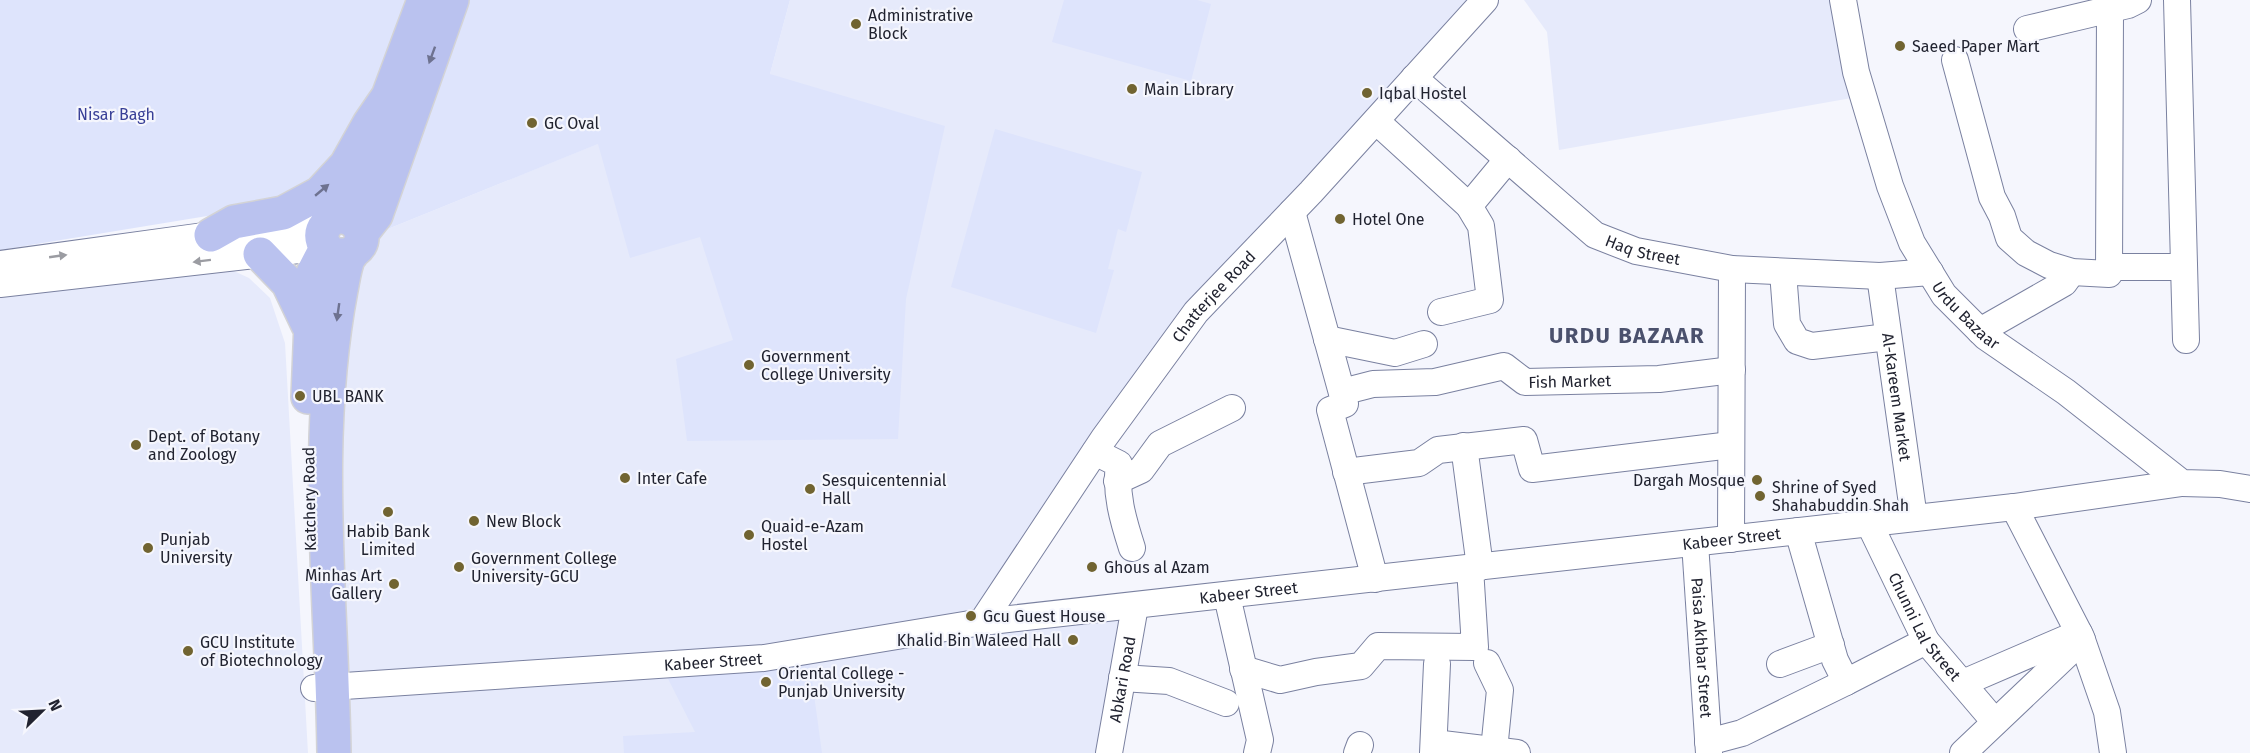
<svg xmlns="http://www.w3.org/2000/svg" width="2250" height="753" viewBox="0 0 2250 753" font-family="'Fira Sans',sans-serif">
	<rect width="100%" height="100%" fill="#f5f6fd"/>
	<path fill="#e6eafb" d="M790,0H1490L1196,312L979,620L1135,606L1111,753H338L331,417L352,268L373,235L770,74Z
		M1524,0H1843L1863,96L1559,150L1547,32Z
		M225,267L249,278L270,298L285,343L308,753H0V293Z"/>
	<path fill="#dee4fc" d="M0,0H410L379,88L320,189L298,201L0,250Z
		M461,0H790L770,74L945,126L906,299L898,439L687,441L676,359L733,340L700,237L630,258L598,144L373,235Z
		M1064,0H1197L1211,4L1191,81L1052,42Z
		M995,129L1142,172L1126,232L1118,229L1108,269L1114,270L1096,333L951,287Z
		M808,651L822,753H624L623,736L695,732L661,665Z"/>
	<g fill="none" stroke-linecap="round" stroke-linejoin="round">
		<defs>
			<g id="minor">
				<path id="s1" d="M1843,0L1856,72L1890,186L1912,243L1944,295L1986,337L2066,392L2182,483L2220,484L2250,489"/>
				<path d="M2177,0L2186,340"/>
				<path d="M2027,29L2128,5L2138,0"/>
				<path d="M1955,60L1992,197L2002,216L2009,238L2026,253L2049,265L2072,272L2109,274L2110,10"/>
				<path id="s2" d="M1414,78L1595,235L1636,251L1732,269L1880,276L1930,272"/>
				<path d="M1376,121L1469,206L1481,226L1490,300L1441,312"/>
				<path d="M1469,206L1508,159"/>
				<path d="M1292,212L1345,404L1330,410L1375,579"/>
				<path d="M0,264L211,235L327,223"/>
				<path d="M2108,267H2184"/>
				<path d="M1783,272L1787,324L1797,341L1812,346L1888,337"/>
				<path id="s3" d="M1880,276L1914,518"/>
				<path d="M0,284L325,247"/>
				<path d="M1980,331L2064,283L2072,272"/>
				<path d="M1327,339L1395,353L1424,344"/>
				<path id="s4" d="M1342,392L1373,384L1435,382L1504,366L1525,382L1659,379L1732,370"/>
				<path d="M1464,446L1480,567"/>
				<path d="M1095,452L1119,464C1115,493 1123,520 1132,548"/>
				<path d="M1346,472L1419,463L1438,450L1524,440L1532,469L1731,445"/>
				<path d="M1117,481L1141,470L1160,444L1232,408"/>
				<path d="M2014,507L2081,637L2107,712L2113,753"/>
				<path id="s5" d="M1869,523L1926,641L1995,722"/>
				<path d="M1798,531L1835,660L1846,682L1926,641"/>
				<path d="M1731,539L1732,269"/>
				<path id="s6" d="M1695,543L1709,753"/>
				<path d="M1227,596L1260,740L1257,753"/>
				<path id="s7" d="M982,622L1104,438L1196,312L1311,192L1485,0"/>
				<path d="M1487,663L1500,690L1494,750"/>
				<path d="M1780,664L1831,645"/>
				<path d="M1243,669L1280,680L1316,672L1361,666L1378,646L1475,647L1470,568"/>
				<path d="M1122,678L1169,681L1226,703"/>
				<path d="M1963,683L2079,633"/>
				<path id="s8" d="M314,688L764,658L982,622L2014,507L2182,483"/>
				<path d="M1708,742L1742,733L1846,682"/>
				<path d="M1434,743L1517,753"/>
				<path id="s9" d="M1109,753L1135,606"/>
				<path d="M1357,753L1360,745"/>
				<path d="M1433,753L1437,664"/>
				<path d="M1963,753L2082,640"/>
			</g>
			<path id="major" d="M343,217L424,0
				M361,234L376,215L452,0
				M211,235L234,222L283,213L320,193L346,165L369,124L391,92
				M260,254L288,283L308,325
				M308,397L313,273L326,248
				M334,753C332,599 312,442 341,290C343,280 345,264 350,255C353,251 357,250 360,245C367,232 355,217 341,217C335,217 329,220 326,225C317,236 324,249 334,255H351"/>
		</defs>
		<use href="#minor" stroke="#7a81a0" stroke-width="28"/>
		<use href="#major" stroke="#d3d3d6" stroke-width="36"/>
		<use href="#minor" stroke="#fff" stroke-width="26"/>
		<use href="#major" stroke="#bac2ef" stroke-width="33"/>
	</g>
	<defs><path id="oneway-solid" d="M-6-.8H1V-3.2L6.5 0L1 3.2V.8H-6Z" transform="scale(1.5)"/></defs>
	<g fill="#6e7290">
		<use href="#oneway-solid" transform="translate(432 55) rotate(110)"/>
		<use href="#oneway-solid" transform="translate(322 190) rotate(-40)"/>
		<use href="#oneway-solid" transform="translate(338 312) rotate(98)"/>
	</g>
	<g fill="#9b9ca2">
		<use href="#oneway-solid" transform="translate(58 256) rotate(-8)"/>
		<use href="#oneway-solid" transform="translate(202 261) rotate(173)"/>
	</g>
	<g fill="#716431" stroke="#f5f6fd" stroke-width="2">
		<circle cx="856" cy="24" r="6"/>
		<circle cx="1900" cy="46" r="6"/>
		<circle cx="1132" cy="89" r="6"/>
		<circle cx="1367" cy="93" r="6"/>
		<circle cx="532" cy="123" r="6"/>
		<circle cx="1340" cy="219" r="6"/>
		<circle cx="749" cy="365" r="6"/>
		<circle cx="300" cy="396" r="6"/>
		<circle cx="136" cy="445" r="6"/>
		<circle cx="625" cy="478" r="6"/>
		<circle cx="1757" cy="480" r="6"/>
		<circle cx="810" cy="489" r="6"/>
		<circle cx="1760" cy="496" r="6"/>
		<circle cx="388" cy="512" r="6"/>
		<circle cx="474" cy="521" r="6"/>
		<circle cx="749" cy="535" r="6"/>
		<circle cx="148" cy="548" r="6"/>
		<circle cx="459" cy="567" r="6"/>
		<circle cx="1092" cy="567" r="6"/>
		<circle cx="394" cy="584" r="6"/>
		<circle cx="971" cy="616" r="6"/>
		<circle cx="1073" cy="640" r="6"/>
		<circle cx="188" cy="651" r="6"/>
		<circle cx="766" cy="682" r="6"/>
	</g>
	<g text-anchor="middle" stroke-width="4.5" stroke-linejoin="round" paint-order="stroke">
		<g font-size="16" fill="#212330" stroke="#f5f6fd" text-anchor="start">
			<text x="868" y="21">Administrative<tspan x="868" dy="18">Block</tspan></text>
			<text x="1912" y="52">Saeed Paper Mart</text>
			<text x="1144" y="95">Main Library</text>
			<text x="1379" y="99">Iqbal Hostel</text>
			<text x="544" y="129">GC Oval</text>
			<text x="1352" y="225">Hotel One</text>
			<text x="761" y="362">Government<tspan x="761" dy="18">College University</tspan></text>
			<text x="312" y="402">UBL BANK</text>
			<text x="148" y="442">Dept. of Botany<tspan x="148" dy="18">and Zoology</tspan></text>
			<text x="637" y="484">Inter Cafe</text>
			<text x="822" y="486">Sesquicentennial<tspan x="822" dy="18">Hall</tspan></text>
			<text x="1745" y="486" text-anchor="end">Dargah Mosque</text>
			<text x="1772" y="493">Shrine of Syed<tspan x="1772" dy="18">Shahabuddin Shah</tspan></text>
			<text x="486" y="527">New Block</text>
			<text x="761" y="532">Quaid-e-Azam<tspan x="761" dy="18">Hostel</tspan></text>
			<text x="388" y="537" text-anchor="middle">Habib Bank<tspan x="388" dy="18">Limited</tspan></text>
			<text x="160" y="545">Punjab<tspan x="160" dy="18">University</tspan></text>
			<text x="471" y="564">Government College<tspan x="471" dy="18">University-GCU</tspan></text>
			<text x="1104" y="573">Ghous al Azam</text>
			<text x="382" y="581" text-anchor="end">Minhas Art<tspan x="382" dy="18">Gallery</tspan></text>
			<text x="983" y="622">Gcu Guest House</text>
			<text x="1061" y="646" text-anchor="end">Khalid Bin Waleed Hall</text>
			<text x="200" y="648">GCU Institute<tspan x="200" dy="18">of Biotechnology</tspan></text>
			<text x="778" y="679">Oriental College -<tspan x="778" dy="18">Punjab University</tspan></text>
		</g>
		<g font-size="16" fill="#383f97" stroke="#f5f6fd">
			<text x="116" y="120">Nisar Bagh</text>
		</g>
		<g font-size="16" fill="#212330" stroke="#f5f6fd">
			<text dy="6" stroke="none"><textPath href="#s2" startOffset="290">Haq Street</textPath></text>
			<text dy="6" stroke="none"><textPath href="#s7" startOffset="400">Chatterjee Road</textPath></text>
			<text dy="6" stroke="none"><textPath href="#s1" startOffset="344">Urdu Bazaar</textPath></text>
			<text dy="6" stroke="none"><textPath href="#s4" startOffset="236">Fish Market</textPath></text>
			<text dy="6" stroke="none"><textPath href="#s3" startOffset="122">Al-Kareem Market</textPath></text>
			<text transform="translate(309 499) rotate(-91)" y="6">Katchery Road</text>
			<text dy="6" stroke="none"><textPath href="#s8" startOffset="1426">Kabeer Street</textPath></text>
			<text dy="6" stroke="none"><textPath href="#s8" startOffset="940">Kabeer Street</textPath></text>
			<text dy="6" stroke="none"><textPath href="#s5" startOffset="118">Chunni Lal Street</textPath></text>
			<text dy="6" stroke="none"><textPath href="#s6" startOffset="105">Paisa Akhbar Street</textPath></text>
			<text dy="6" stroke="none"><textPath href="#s8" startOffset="400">Kabeer Street</textPath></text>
			<text dy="6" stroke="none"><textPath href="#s9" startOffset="75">Abkari Road</textPath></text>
		</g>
		<g font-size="22" font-weight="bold" letter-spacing="1.5" fill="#4b516d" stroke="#f5f6fd">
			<text x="1627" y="343">URDU BAZAAR</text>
		</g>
	</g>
	<g transform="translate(42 711) rotate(66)" stroke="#f5f6fd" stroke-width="4.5" paint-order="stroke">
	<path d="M0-4.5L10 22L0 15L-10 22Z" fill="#212330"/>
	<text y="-9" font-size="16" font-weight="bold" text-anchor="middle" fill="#212330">N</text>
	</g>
</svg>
